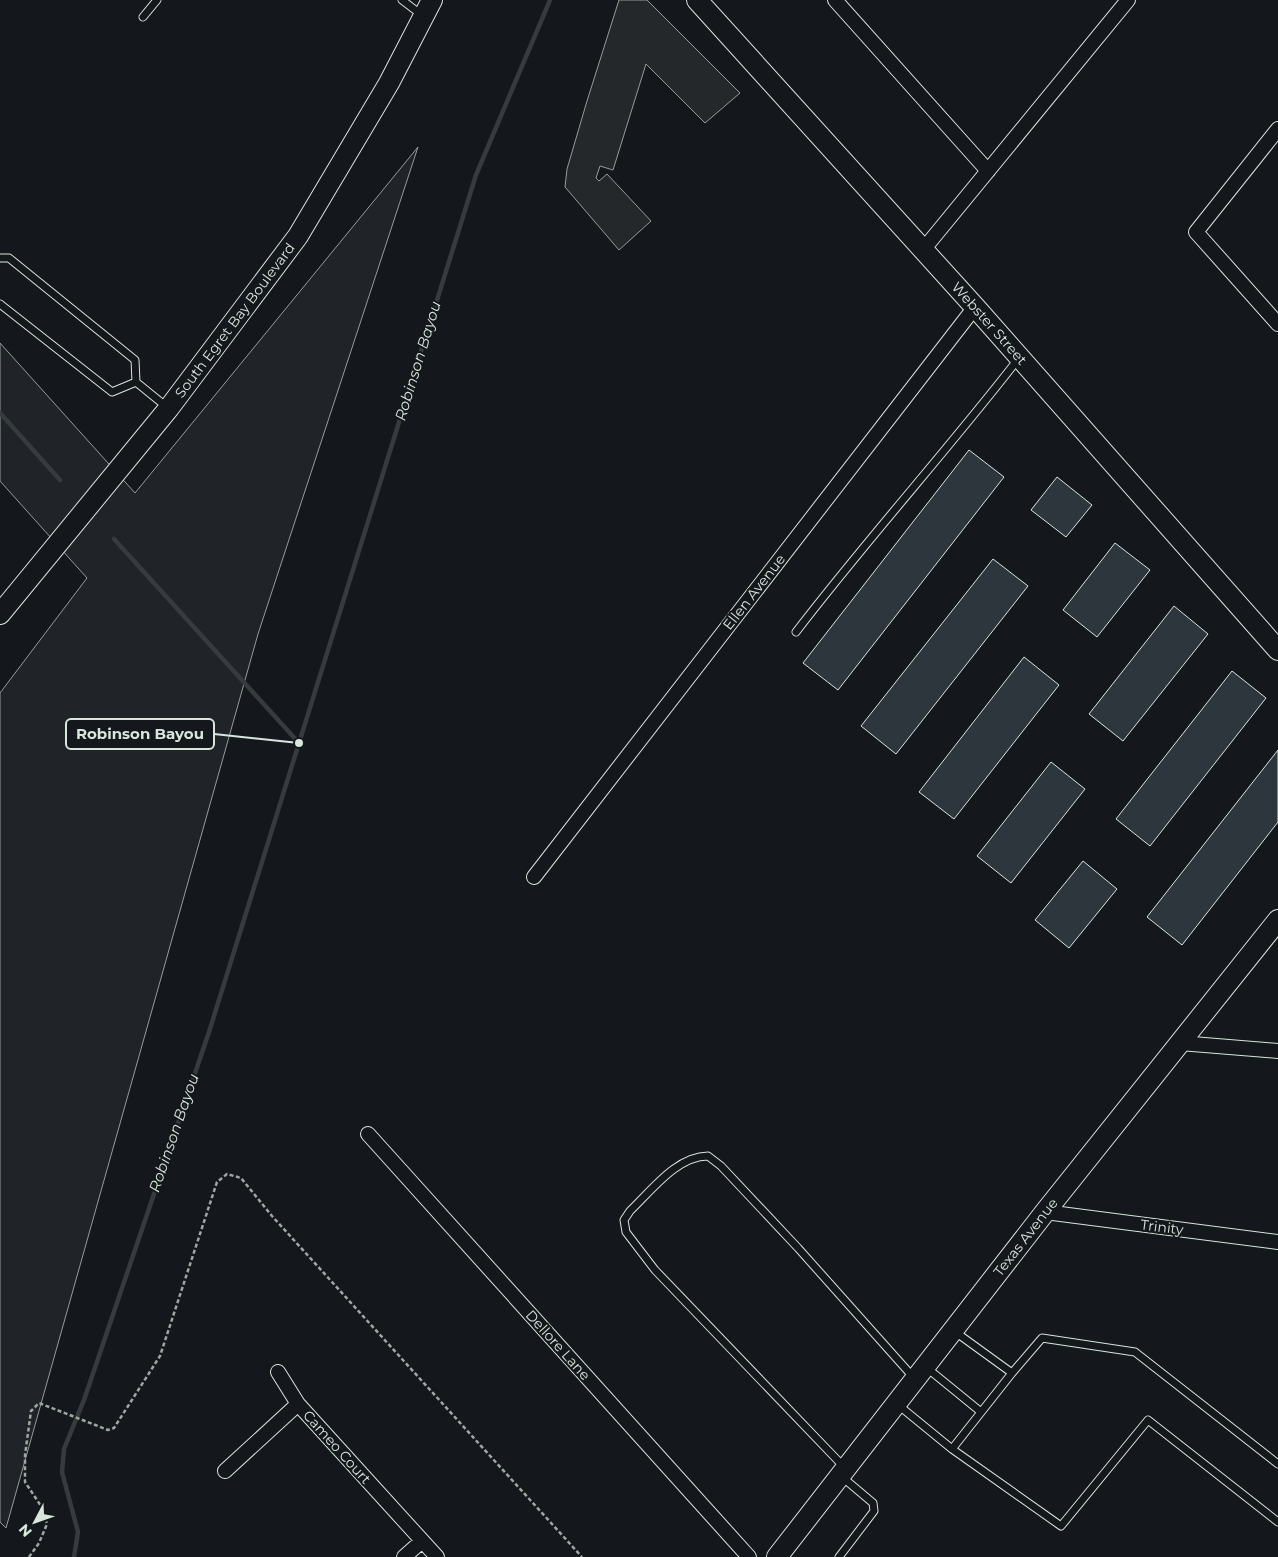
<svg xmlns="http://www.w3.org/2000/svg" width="1278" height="1557" viewBox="0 0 1278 1557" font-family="Montserrat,sans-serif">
	<rect width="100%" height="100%" fill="#14181c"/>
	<path fill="#202428" stroke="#939e99" d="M418,147L258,634L6,1528L0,1522V693L87,578L0,481V343L135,493Z"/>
	<path fill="#24282b" stroke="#939e99" d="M619,0H647L740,93L705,123L646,64L613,170L600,166L596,178L599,181L607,174L651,221L619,250L565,187L567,169L587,101Z"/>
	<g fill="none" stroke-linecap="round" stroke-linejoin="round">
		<path stroke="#363b3e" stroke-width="4.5" d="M0,413L60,480
			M114,539L299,743
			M74,1557L78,1532L62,1472L64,1449L84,1400L209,1032L476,175L550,0"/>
	</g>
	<path fill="#2c363c" stroke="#d8e6dc" d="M969,450L1004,477L838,690L803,663Z
		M1057,477L1092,505L1066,537L1031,510Z
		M1115,543L1150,570L1097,637L1063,610Z
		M993,559L1028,586L896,754L861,726Z
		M1174,606L1208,634L1123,741L1089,714Z
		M1024,657L1059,685L954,819L919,792Z
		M1232,671L1266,698L1150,846L1116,819Z
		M1278,750V822L1182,945L1147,917Z
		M1051,762L1085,789L1011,883L977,856Z
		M1083,861L1117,889L1069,948L1035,920Z"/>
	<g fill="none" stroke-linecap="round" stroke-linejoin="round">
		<defs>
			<path id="lane" d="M402,0L423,16
				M143,17L157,0
				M0,258H9L135,360L136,382L168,408
				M0,304L112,392L136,382
				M796,632C868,538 947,451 1019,358
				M954,1331L1012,1373L1042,1338L1135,1352L1278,1464
				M927,1368L981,1412
				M897,1404L952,1449L1012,1373
				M952,1449L1061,1526L1148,1420L1278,1522
				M845,1468L655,1270L626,1232L624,1220L630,1211C652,1190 677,1156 708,1156L721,1166L798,1248L914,1378
				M839,1557L874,1511L873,1503L841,1476"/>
			<path id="street" d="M835,0L988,171
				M1278,129L1196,232L1278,324
				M923,250L1128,0
				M534,877L975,307
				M1180,1043L1278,1051
				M368,1134L749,1557
				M1045,1212L1278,1242
				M278,1372L298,1404L437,1557
				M225,1471L298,1404
				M404,1557L422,1541"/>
			<g id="secondary">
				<path id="s1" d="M697,0L975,307L1278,650"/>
				<path id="s2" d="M0,614L169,408L298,236L389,83L432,0"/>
				<path id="s3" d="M777,1557L1045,1212L1278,920"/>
			</g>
		</defs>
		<use href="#lane" stroke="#d8e6dc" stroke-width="9"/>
		<use href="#street" stroke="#d8e6dc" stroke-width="16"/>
		<use href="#secondary" stroke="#d8e6dc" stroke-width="22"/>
		<path stroke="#9da8a2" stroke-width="2.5" stroke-dasharray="4 2.5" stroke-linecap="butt" d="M29,1557L39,1543L47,1524L43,1509L25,1482V1455L31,1411L39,1403L108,1430L114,1428L160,1356L217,1182L227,1174L241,1178L272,1216L582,1557"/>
		<use href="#lane" stroke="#14181c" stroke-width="7"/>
		<use href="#street" stroke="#14181c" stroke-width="14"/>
		<use href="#secondary" stroke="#14181c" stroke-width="20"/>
	</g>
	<g text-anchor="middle" stroke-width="4" stroke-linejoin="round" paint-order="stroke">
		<g font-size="14" fill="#d8e6dc" stroke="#14181c">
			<text dy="5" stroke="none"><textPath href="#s2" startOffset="376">South Egret Bay Boulevard</textPath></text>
			<text dy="5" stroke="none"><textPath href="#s1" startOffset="436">Webster Street</textPath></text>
			<text transform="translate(754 592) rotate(-52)" y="5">Ellen Avenue</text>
			<text transform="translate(1162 1227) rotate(7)" y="5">Trinity</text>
			<text dy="5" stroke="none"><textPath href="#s3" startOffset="405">Texas Avenue</textPath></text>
			<text transform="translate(558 1345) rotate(48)" y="5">Dellore Lane</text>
			<text transform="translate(337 1447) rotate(48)" y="5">Cameo Court</text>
		</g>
		<g font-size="15" font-style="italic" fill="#d8e6dc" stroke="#14181c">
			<text transform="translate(418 361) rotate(-73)" y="5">Robinson Bayou</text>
			<text transform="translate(174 1133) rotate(-71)" y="5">Robinson Bayou</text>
		</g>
	</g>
	<path fill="none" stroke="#d8e6dc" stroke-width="2" d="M299 743L214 734"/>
	<circle fill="#d8e6dc" stroke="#14181c" stroke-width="2" cx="299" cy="743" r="5"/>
	<rect fill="#14181c" stroke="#d8e6dc" stroke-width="2" x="66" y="719" width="148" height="30" rx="5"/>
	<g font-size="15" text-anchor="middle" font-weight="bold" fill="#d8e6dc">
		<text x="140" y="739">Robinson Bayou</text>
	</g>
	<g transform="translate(35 1522) rotate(229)" stroke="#14181c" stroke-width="4" paint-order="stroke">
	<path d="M0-4L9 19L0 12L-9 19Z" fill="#d8e6dc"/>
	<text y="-8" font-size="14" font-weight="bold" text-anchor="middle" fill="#d8e6dc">N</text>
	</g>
</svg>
